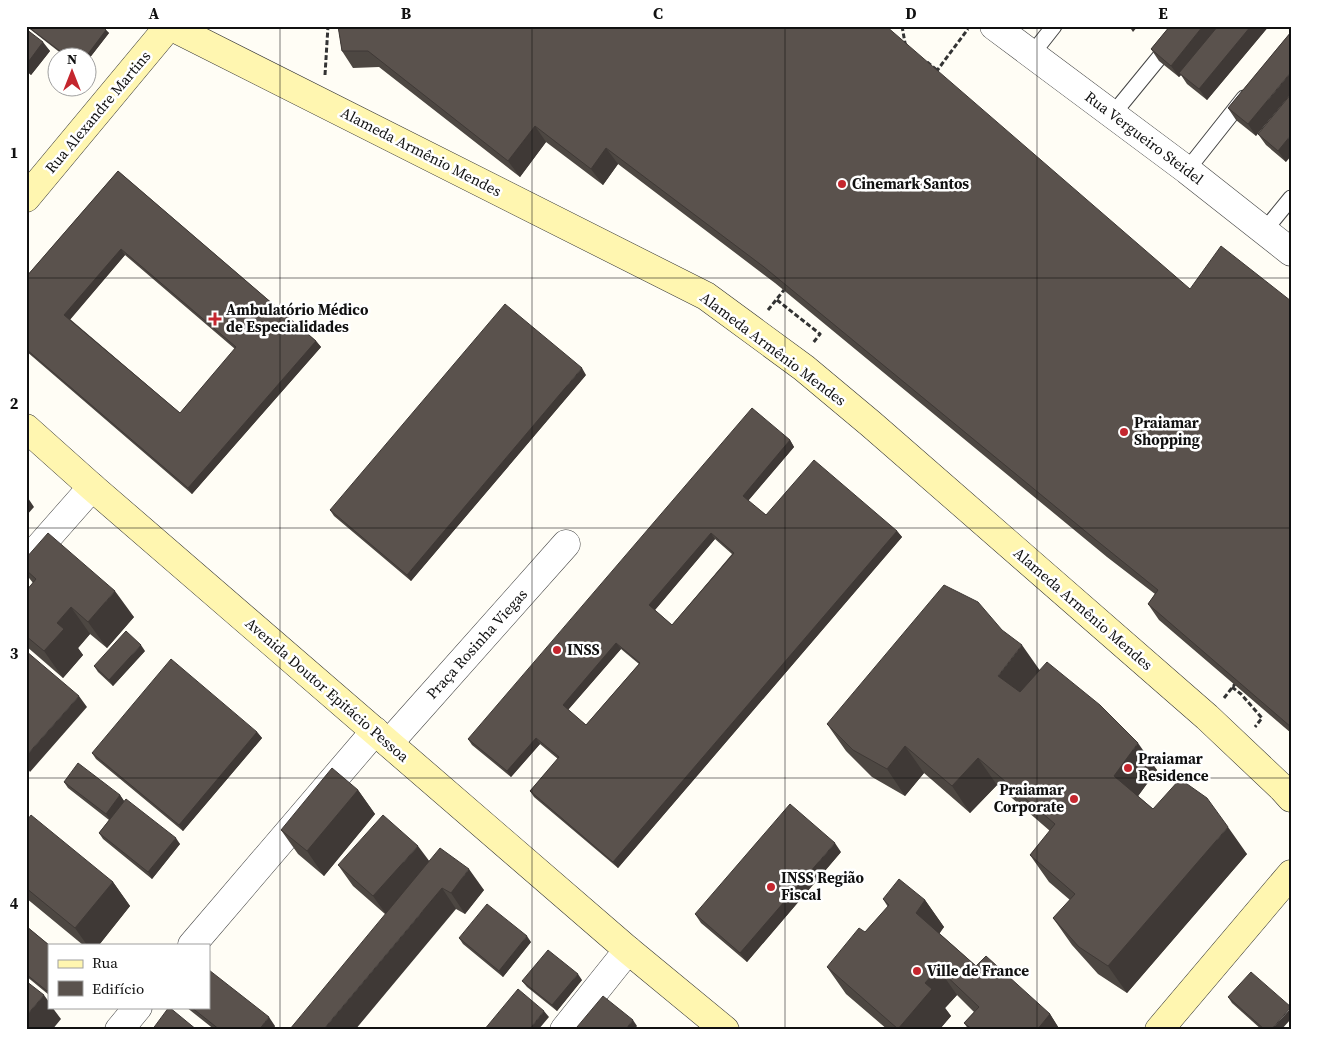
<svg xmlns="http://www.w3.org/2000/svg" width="1317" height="1056" viewBox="0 0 1317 1056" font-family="'Source Serif 4',serif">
	<rect width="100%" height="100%" fill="#fffdf5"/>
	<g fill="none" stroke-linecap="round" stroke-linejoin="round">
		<defs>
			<path id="lane" d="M1032,54L1054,26
				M1113,114L1185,26
				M1187,170L1244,98
				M1264,231L1291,198"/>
			<path id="street" d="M994,26L1187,170L1291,252
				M26,562L92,487
				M389,743L566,544
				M192,945L375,731
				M119,1030L138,1007
				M564,1030L628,950"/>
			<path id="secondary" d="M170,26L706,296L804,368L871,424L1207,717L1282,788L1291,798
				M26,198L169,26
				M26,428L92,487L628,950L725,1030
				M1159,1030L1291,874"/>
		</defs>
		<use href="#lane" stroke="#444" stroke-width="17"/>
		<use href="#street" stroke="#444" stroke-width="29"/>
		<use href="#secondary" stroke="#333" stroke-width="29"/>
		<path stroke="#333" stroke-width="3" stroke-dasharray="5 2.5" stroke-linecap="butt" d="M902,26L905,43L906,45
			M927,62L938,71
			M936,72L968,29
			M325,75L328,26
			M777,300L820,334L813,343
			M768,310L784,290
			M1232,687L1241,694L1262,718L1255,727
			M1224,698L1235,684"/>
		<use href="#lane" stroke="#fff" stroke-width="15"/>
		<use href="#street" stroke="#fff" stroke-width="28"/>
		<use href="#secondary" stroke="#fff6b0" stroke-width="28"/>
	</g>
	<path fill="#4d4742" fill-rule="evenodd" d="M26,26H102L109,33L88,60V58H67Z
		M338,26L1190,289L1291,301V733L1159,620L1148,604L1155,594L1107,557L775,283L618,164L603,185L546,142L520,177L379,67L353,68L342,51Z
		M1170,26H1269L1207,100L1187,84L1181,75L1179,77L1159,61L1151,49Z
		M26,29L50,51L31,75L26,71Z
		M1291,32L1256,136L1236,120L1228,108Z
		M1291,94L1286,162L1266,145L1258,134Z
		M118,171L316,341L321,347L192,494L26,351V277ZM125,255L235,349L180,413L70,319Z
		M586,375L411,581L334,516L330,510Z
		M790,440L794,447L748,501L766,515L897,531L902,537L618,868L534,797L530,791L558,759L540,744L511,777L472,745L468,739ZM715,539L732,554L672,625L655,610ZM621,649L639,664L586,725L568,710Z
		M26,558L134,617L107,648L90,634L78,648L83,655L63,678L26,646V591L33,583L26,574Z
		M145,651L113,686L98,672L94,666Z
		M1040,670L1157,770L1138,796L1153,809L1247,854L1127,993L1098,974L1072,945L1053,918L1070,900L1049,882L1030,855L1050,831L997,785L970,813L924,773L905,796L872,777L846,751L827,724Z
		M257,732L262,738L183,831L96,759L92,753Z
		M64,782L120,795L124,801L180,844L152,879L103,839L99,833L109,820L68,788Z
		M358,790L375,814L324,876L298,854L281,830Z
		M26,822L113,882L130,906L99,945H83L26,898Z
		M841,852L747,962L701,923L695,914Z
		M429,861L484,890L465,914L456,909L385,914L353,886L338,865Z
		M883,899L925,900L944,927L939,933L976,966L1050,1014L1060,1030H969L964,1023L974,1012L957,995L945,1008L951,1016L939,1030H888L846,994L827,967L865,932L888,907Z
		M26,926L49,945V995L26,976Z
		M459,938L531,942L503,977L463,944Z
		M582,980L557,1011L527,987L522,981Z
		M1228,997L1281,1030H1262L1232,1003Z
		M186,1007H209L275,1026L272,1030H215Z"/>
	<path fill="#3f3936" d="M1129,26H1138L1133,32Z
		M1203,26H1221L1179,73L1181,75L1179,77L1171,66Z
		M1251,26H1269L1207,100L1199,89Z
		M106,30L109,33L88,60V58H85Z
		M43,42L50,51L31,75L26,68V65Z
		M1291,72V94L1256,136L1248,124Z
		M535,126L546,142L520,177L508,161Z
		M1291,135V156L1286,162L1278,151Z
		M606,148L618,164L603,185L591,169Z
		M121,249L125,255L69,321L64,315Z
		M316,341L321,347L192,494L188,488Z
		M582,368L586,375L411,581L407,575Z
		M790,440L794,447L747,502L743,496Z
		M28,498L34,507L26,516V500Z
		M897,531L902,537L618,868L613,862Z
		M711,533L715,539L654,611L649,605Z
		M115,591L134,617L107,648L88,622Z
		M71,607L90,634L78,648L83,655L63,678L44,651L57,623Z
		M616,643L621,649L567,711L563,705Z
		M141,645L145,651L113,686L109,680Z
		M1022,645L1041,672L1017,703L998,676Z
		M79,696L87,707L30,772L26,766V756Z
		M257,732L262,738L183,831L179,825Z
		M536,738L540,744L511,777L507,771Z
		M1138,743L1157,770L1133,803L1114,776Z
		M905,746L924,773L905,796L887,769Z
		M978,758L997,785L970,813L952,786Z
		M358,790L375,814L324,876L307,851Z
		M120,795L124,801L110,820L106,814Z
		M1228,827L1247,854L1127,993L1108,966Z
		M176,838L180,844L152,879L148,872Z
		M835,843L841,852L747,962L740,953Z
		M418,846L433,866L388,917L373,896Z
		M469,869L484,890L465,914L451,893Z
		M113,882L130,906L99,945H87L75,928Z
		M442,888L456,909L355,1030H323Z
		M925,900L944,927L935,940L916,913Z
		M527,936L531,942L503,977L499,971Z
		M938,968L957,995L945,1008L951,1016L939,1030H899L898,1029L925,983Z
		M578,974L582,980L557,1011L552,1005Z
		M44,995L49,1002V1007H52L61,1019L52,1030H26V1016Z
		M1291,1008V1019L1281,1030H1271Z
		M544,1011L549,1017L538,1030H529Z
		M1050,1014L1060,1030H1037Z
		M269,1017L275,1026L272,1030H259Z
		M633,1020L637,1026L634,1030H625Z"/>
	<path fill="#5a524d" stroke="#3f3936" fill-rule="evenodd" d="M27,26H102L106,30L85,58H69Z
		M338,26H886L1190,289L1221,246L1291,301V727L1148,604L1158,590L1096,540L764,267L606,148L591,169L535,126L508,161L368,51H342Z
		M1170,26H1203L1171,66L1151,49Z
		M1218,26H1251L1199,89L1179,73Z
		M26,29L43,42L26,65Z
		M1291,32V72L1248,124L1228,108Z
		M1291,94V135L1278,151L1258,134Z
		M118,171L316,341L188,488L26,349V277ZM121,249L236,347L180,413L64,315Z
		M505,304L582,368L407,575L330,510Z
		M752,408L790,440L743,496L766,515L814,460L897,531L613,862L530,791L559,757L536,738L507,771L468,739ZM711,533L734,553L672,625L649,605ZM616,643L640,663L586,725L563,705Z
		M48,533L115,591L88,622L71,607L57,623L64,629L44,651L26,636V591L36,579L26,570V558Z
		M944,585L978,602L1002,630L1022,645L998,676L1020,692L1047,662L1100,705L1138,743L1114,776L1153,809L1180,779L1207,798L1228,827L1108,966L1079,947L1053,918L1075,894L1030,855L1055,824L978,758L952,786L905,746L887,769L853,750L827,724Z
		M126,631L141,645L109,680L94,666Z
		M26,651L79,696L26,756Z
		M171,659L257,732L179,825L92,753Z
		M78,763L120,795L106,814L64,782Z
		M332,768L358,790L307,851L281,830Z
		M126,799L176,838L148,872L99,833Z
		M790,804L835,843L740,953L695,914Z
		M31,815L113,882L75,928L26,888V822Z
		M383,815L418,846L373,896L338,865Z
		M440,848L469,869L451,893L442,888L323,1030H291L290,1029Z
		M899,879L925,900L916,913L976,966L986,956L1050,1014L1037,1030H973L964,1023L979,1007L938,968L925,983L932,989L898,1029L827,967L859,928L865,932L889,905L883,899Z
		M487,904L527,936L499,971L459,938Z
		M26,926L49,945V989L47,991L26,974Z
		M548,950L578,974L552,1005L522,981Z
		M209,970L269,1017L259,1030H220L191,1007H209Z
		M1251,972L1291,1007L1271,1030H1265L1228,997Z
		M26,981L44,995L26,1016Z
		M518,989L544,1011L529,1030H484Z
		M603,996L633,1020L625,1030H580L577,1027Z
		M169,1007L197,1030H152Z"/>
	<path fill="none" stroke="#111" stroke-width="1" stroke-opacity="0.55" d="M280,26V1030M532,26V1030M785,26V1030M1037,26V1030M26,278H1291M26,528H1291M26,778H1291"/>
	<g fill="#c4262e" stroke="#fff" stroke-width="2">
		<circle cx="842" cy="184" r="5"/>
		<path d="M212.5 311.5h5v5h5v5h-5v5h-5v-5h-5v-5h5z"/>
		<circle cx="1124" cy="432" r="5"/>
		<circle cx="557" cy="650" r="5"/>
		<circle cx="1128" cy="768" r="5"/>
		<circle cx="1074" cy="799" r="5"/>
		<circle cx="771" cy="887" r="5"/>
		<circle cx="917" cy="971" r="5"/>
	</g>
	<g text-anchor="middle" stroke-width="5" stroke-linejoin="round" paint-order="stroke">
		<g font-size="15" fill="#111" stroke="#fff">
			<text transform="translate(98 112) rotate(-50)" y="5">Rua Alexandre Martins</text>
			<text transform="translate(1144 138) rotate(37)" y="5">Rua Vergueiro Steidel</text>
			<text transform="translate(421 152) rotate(27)" y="5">Alameda Armênio Mendes</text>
			<text transform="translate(773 349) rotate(37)" y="5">Alameda Armênio Mendes</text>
			<text transform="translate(1083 609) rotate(41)" y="5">Alameda Armênio Mendes</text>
			<text transform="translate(477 644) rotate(-48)" y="5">Praça Rosinha Viegas</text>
			<text transform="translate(327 690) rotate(41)" y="5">Avenida Doutor Epitácio Pessoa</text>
		</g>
		<g font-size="15" font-weight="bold" fill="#111" stroke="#fff" text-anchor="start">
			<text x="852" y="189">Cinemark Santos</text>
			<text x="226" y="315">Ambulatório Médico<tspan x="226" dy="17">de Especialidades</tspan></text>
			<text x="1134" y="428">Praiamar<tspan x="1134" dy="17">Shopping</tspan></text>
			<text x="567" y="655">INSS</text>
			<text x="1138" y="764">Praiamar<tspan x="1138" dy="17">Residence</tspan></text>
			<text x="1064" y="795" text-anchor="end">Praiamar<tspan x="1064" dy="17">Corporate</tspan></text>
			<text x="781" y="883">INSS Região<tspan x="781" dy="17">Fiscal</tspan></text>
			<text x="927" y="976">Ville de France</text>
		</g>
	</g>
	<rect width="1317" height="1056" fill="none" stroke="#ffffff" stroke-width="55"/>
	<rect x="48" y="944" width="162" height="65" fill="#ffffff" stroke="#a0a0a0"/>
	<rect x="58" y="960" width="25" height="8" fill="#fff6b0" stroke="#a0a0a0"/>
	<text x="92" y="968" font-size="15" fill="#111111">Rua</text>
	<rect x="58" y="981" width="25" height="15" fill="#5a524d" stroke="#a0a0a0"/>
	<text x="92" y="994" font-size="15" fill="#111111">Edifício</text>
	<g transform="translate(72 72)"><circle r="24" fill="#ffffff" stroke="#a0a0a0"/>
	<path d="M0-4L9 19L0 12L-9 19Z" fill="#c4262e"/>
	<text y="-8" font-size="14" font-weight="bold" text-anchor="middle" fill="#111111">N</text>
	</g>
	<rect x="28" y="28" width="1262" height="1000" fill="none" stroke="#111" stroke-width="2"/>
	<g font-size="16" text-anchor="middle" font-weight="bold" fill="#111">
		<text x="154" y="19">A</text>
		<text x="406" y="19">B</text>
		<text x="658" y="19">C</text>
		<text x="911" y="19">D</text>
		<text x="1163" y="19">E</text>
		<text x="14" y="158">1</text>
		<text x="14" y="409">2</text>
		<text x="14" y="659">3</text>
		<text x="14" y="909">4</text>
	</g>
</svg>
